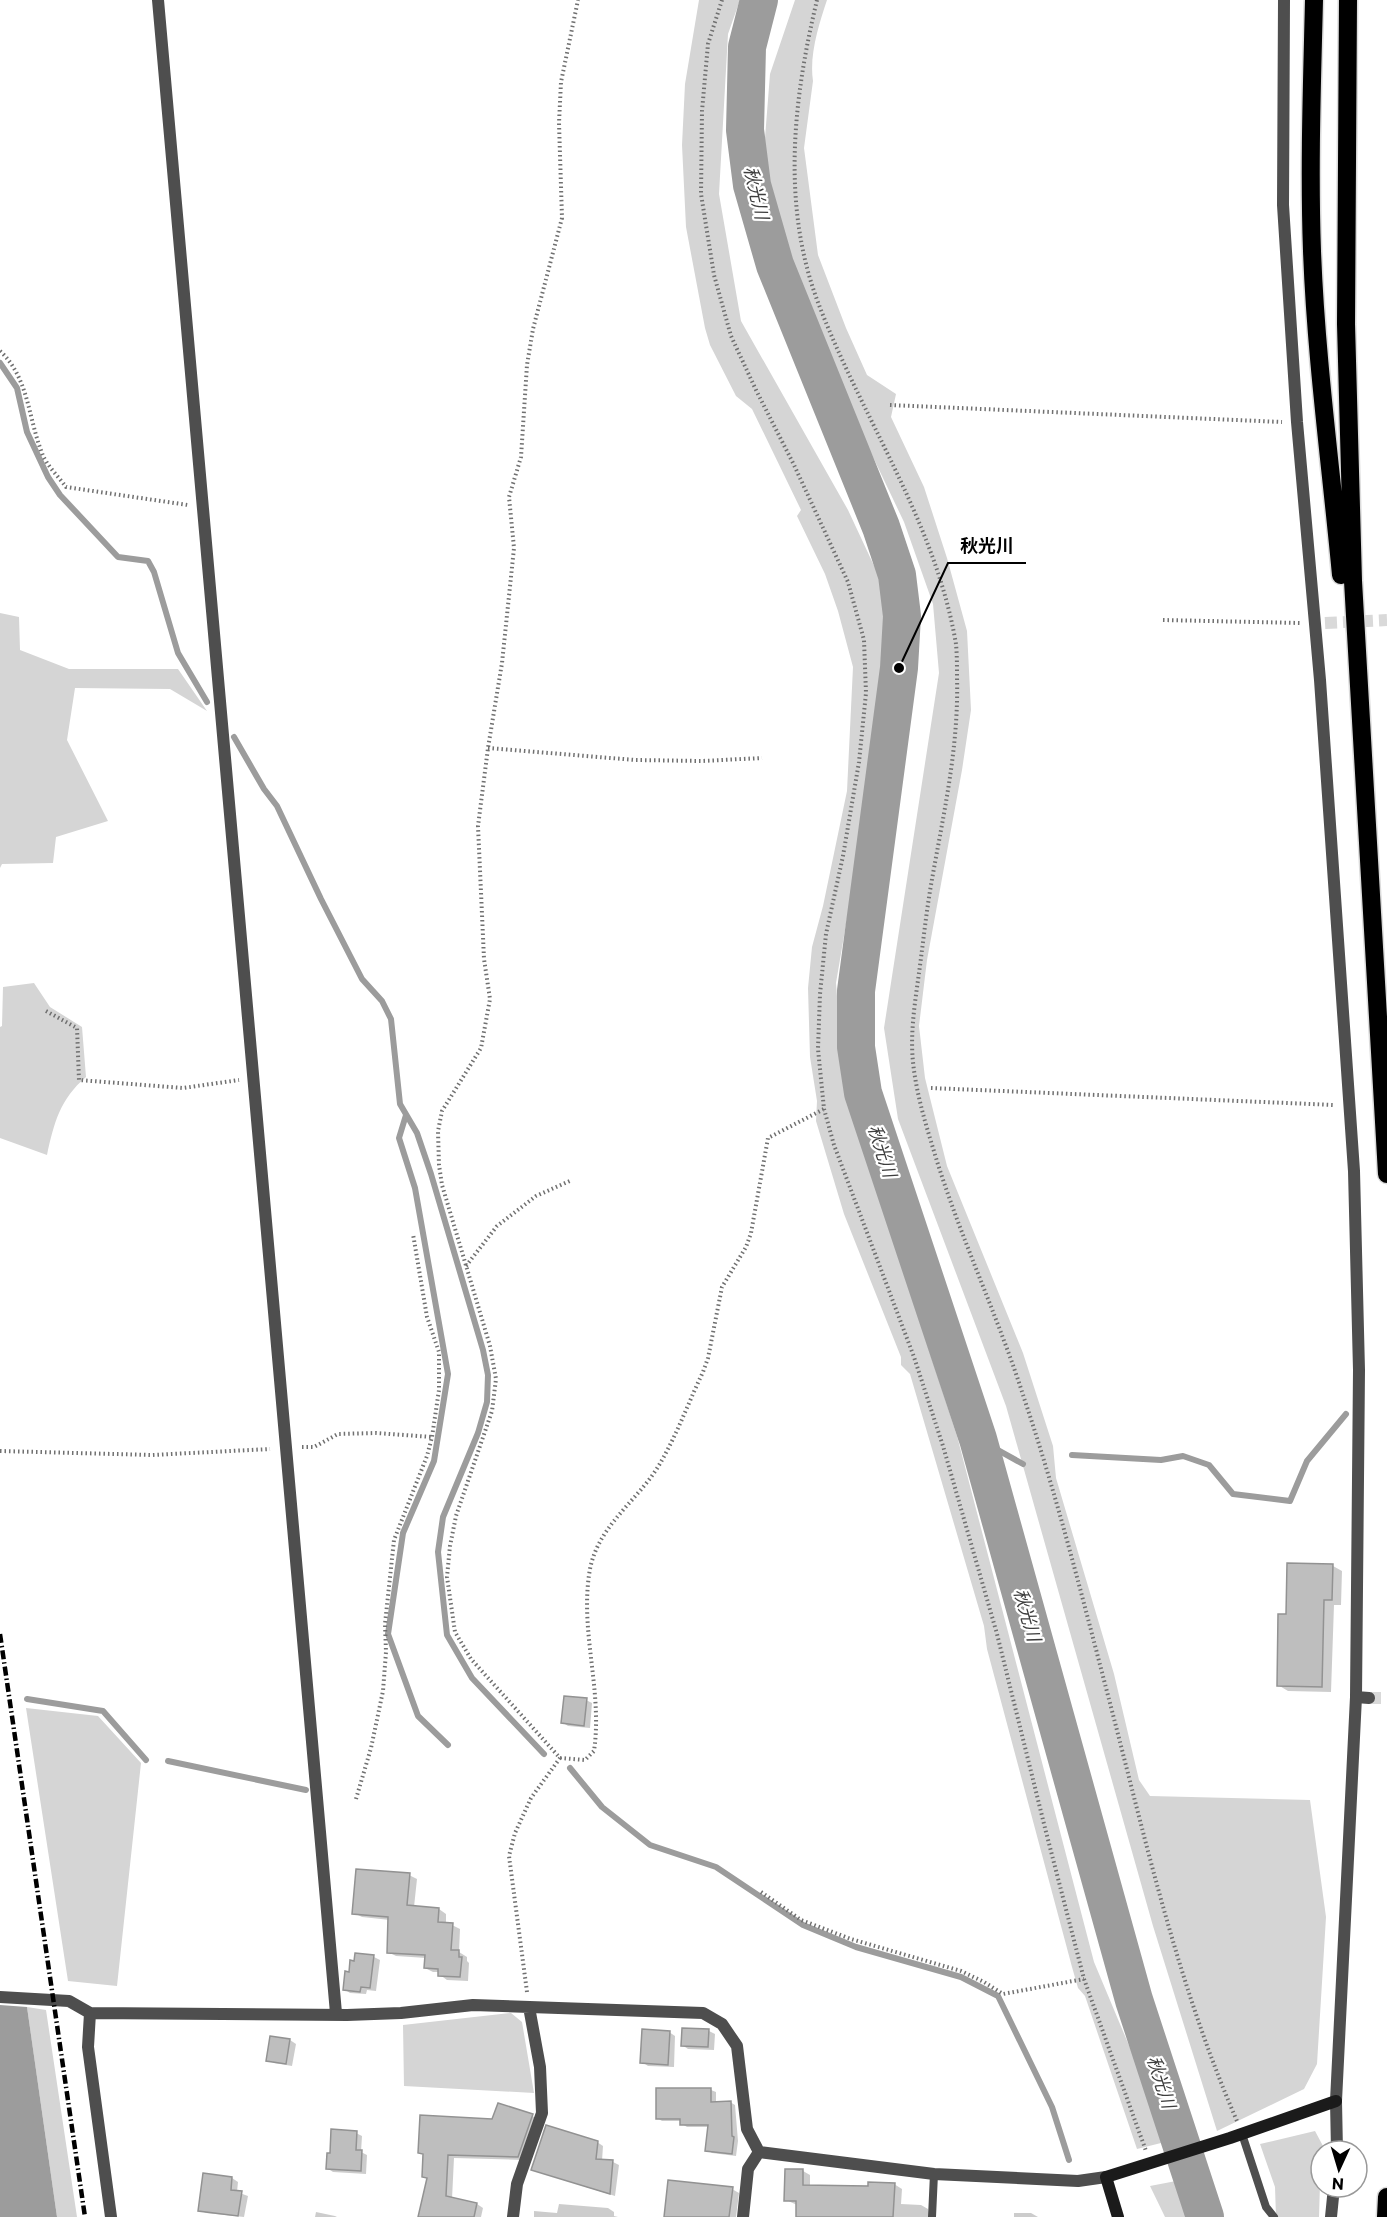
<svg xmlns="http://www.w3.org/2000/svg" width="1387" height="2217" viewBox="0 0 1387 2217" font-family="Commissioner,'Noto Sans JP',sans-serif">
	<rect width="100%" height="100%" fill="#fff"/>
	<path fill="#d5d5d5" d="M699,0H740L728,34L719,194L741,321L848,510L883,585L890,665L836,983L844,1089L957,1436L1094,1962L1169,2141L1137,2149L1085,1996L1078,1988L1072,1967L987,1649L984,1626L910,1374L901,1365V1357L844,1214L816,1121L817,1101L810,1057L808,988L812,947L823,906L847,791L853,667L838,611L825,574L797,516L801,510L752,409L736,396L710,345L705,328L686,227L682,145L685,84Z
		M795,0H827C819,24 809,55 813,81L804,148L818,255L846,328L867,375L896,394L891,417L924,487L947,558L967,631L971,710L962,770L927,960L919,1026L925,1078L947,1166L1023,1353L1053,1446L1056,1478L1114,1674L1139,1780L1150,1796L1310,1800L1326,1917L1317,2064L1304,2089L1217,2131L1153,1926L1006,1406L898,1119L884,1028L939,673L933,604L904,522L789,281L762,176L770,74Z
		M0,613L19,617L20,650L69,669H178L207,711L170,689L75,688L67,740L108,821L56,837L53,863L2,864L0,868Z
		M34,983L50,1007L82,1027L86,1077C60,1099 54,1123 47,1155L0,1138V1027L2,1026L3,987Z
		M26,1708L98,1716L141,1763L117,1986L68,1981Z
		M27,2007L46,2010L77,2217H57Z
		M511,2013L522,2022L534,2093L404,2086L403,2025Z
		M1315,2131L1323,2146V2151H1321L1319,2217H1276L1275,2187L1260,2144Z
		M1176,2181L1188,2217H1165L1150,2186Z"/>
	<path fill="#9c9c9c" d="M0,2005L27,2007L57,2217H0Z"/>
	<path fill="#0003" d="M1333,1566L1342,1571L1341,1605H1334L1331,1692L1288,1691L1278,1685L1287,1616Z
		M586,1700L592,1703L590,1728L568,1726L562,1722Z
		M409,1875L417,1879L414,1907L439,1909L446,1914V1924L452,1925L460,1929L459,1952L467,1957V1961L469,1963L468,1981L447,1980L440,1975V1972H433L425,1968L426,1958L396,1956L388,1952L390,1920L362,1917L354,1913Z
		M374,1957L380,1960L376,1991L367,1990L366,1994L350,1993L344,1989Z
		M709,2031L715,2034L714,2050L688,2049L682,2045Z
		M669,2032L675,2036L674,2067L648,2066L642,2062Z
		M290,2040L296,2044L292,2066L274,2063L268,2060Z
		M711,2090L716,2092V2103L730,2102L735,2105L738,2141L736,2156L712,2153L707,2150L709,2127H687L682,2124V2121H662L657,2118Z
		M532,2116L539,2119L524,2160L454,2158L452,2199L477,2204L483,2208L481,2217H420L428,2179L423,2177L424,2155L420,2152L493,2120Z
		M356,2133L362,2136L361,2152L367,2155L366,2174L333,2172L327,2168Z
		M597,2142L603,2146L602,2161L613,2162L619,2165L615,2196L532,2170Z
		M803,2171L810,2175V2186L870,2187L894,2184L902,2189L901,2204L921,2205L928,2209L929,2217H797V2205L786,2200Z
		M205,2175L232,2178L238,2182L237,2192L248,2196L244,2217L206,2213L200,2210Z
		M732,2189L739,2193L736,2217H665Z
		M559,2204L608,2208L614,2212V2216L618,2217H534V2211L557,2213Z
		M316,2212L335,2216L337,2217H315Z
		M1014,2213H1031L1038,2217H1014Z"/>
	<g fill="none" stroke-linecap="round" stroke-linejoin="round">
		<path stroke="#9c9c9c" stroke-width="6" d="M0,363L17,388L27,432L48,477L60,495L118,557L148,561L154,572L178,653L207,702
			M234,737L264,789L277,806L321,899L362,979L382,1001L391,1019L400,1104L417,1133L431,1174L483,1350L488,1375L487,1402L478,1433L443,1517L438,1552L447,1635L472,1678L544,1754
			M406,1115L399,1138L415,1188L448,1374L434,1461L403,1533L388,1634L418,1716L448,1745
			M978,1439L1023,1464
			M1072,1455L1161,1460L1183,1456L1209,1465L1233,1494L1290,1501L1307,1461L1346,1414
			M27,1699L103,1711L146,1760
			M168,1761L306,1790
			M570,1768L602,1807L650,1845L716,1867L803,1925L856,1947L961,1977L998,1996L1052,2107L1069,2160"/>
		<path stroke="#9c9c9c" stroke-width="38" d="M759,0L747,47L745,130L752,185L775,265L881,527L897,575L902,616L899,668L856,991V1047L863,1093L978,1439L1134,2000L1205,2217"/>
	</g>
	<path fill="#bebebe" stroke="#929292" stroke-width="1.5" d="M1287,1563L1333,1564L1332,1600H1324L1322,1687L1277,1686L1278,1614H1286Z
		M564,1696L587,1698L584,1726L561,1723Z
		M356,1869L410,1873L407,1905L439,1908L438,1922L453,1923L451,1950H459V1957H462L460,1977L438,1976V1969L424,1968L425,1955L387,1953L388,1917L352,1914Z
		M355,1953L374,1955L370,1988L361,1987L360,1992L343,1990L345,1971L349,1972L350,1960L354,1961Z
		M682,2028L709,2029L708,2047L681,2046Z
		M642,2029L670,2031L668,2065L640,2063Z
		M270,2036L290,2039L286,2064L266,2061Z
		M656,2088H711V2102L731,2101L732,2136L734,2137L732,2154L705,2151L708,2125H680V2119H656Z
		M498,2103L533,2114L518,2157L448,2155L446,2196L477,2203L474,2217H418L427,2178L422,2177L423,2154L418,2153L420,2115L492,2119Z
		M546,2125L598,2141L596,2159L613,2160L610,2194L531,2170Z
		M331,2129L357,2131L356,2150H362L361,2171L326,2169L327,2153H330Z
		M785,2169H803V2185L868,2186V2182L895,2183L893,2217H796V2201H784Z
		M203,2173L232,2177L231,2190L242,2191L238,2216L198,2211Z
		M668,2180L733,2187L729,2217H664Z"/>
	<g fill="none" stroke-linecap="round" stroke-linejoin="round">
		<path stroke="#d9d9d9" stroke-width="12" stroke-dasharray="12 6" stroke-linecap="butt" d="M1325,623L1387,620
			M1369,1698H1387"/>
		<defs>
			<path id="highway" d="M1314,0C1312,84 1309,168 1312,251C1316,359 1331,467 1341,575
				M1348,0L1346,324L1353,581L1387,1174
				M1386,2217L1387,2197"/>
		</defs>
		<use href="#highway" stroke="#dbdbdb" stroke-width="21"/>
		<path stroke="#707070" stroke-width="4" stroke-dasharray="1.5 3" stroke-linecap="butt" d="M722,0L708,44L702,111L701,194L714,275L731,336L756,390L794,465L848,582L864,640L866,693L859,762L843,856L826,934L820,994L818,1049L824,1109L834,1145L914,1357L943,1446L997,1634L1045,1828L1084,1979L1146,2151
			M817,0C793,100 781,207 819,305C863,420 935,521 956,644C957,655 957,666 957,677C959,748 943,816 931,885C926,914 923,944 919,973C915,1002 910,1033 913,1062C916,1091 924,1119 933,1148C958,1233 997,1313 1024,1398C1058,1499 1084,1604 1111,1707C1147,1846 1179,1988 1237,2121
			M0,351C29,378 28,418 42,453C46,465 59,477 66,487L188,505
			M890,405L1282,422
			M1163,620L1300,623
			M488,748L635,760L702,761L762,758
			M46,1011L77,1028L79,1080L183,1088L239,1080
			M931,1088L1334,1105
			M466,1266L497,1226L536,1196L572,1180
			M302,1447H314L338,1434L376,1433L432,1437
			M0,1451L152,1455L270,1449
			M560,1758L585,1760L594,1751C603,1690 579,1630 590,1569C599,1523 641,1499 662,1460C678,1432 689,1401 703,1372L708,1358L722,1287L746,1247L751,1233L768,1138L824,1109
			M356,1799L371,1748L383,1691L386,1652L385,1624L394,1540L427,1456L432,1437L439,1390V1352L427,1317L413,1234
			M761,1892L801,1920L851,1939L961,1971L984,1982L1003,1994L1084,1979
			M527,1992L509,1856L515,1833L531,1798L560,1758L471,1659L455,1632L447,1577L450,1546L456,1516L492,1411L496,1379L490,1346L442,1185L439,1165L438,1131L442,1111L481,1048L490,999L484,959L478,826L488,748L502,663L514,548L509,497L521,457L527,365L533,329L562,218L559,123L561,82L578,0"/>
		<path stroke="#4e4e4e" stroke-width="8" d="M1242,2134L1266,2207L1274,2217
			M932,2217L934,2174"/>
		<path stroke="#4e4e4e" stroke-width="12" d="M158,0L336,2013
			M1284,0L1283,205L1297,422L1320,680L1354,1171L1359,1370L1356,1697L1336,2101L1337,2151
			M1356,1697L1369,1698
			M0,1997L69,2001L90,2013L347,2015L401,2013L473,2005L703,2013L722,2024L737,2046L747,2129L759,2152
			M90,2013L88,2047L111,2217
			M759,2152L934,2174L1078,2181L1106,2177
			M513,2217L517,2184L542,2113L540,2067L529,2007
			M743,2217L748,2169L759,2152
			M1331,2217L1334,2187"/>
		<path stroke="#1b1b1b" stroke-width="12" d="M1118,2217L1106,2177L1230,2138L1336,2101"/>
		<use href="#highway" stroke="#000" stroke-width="18"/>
		<path stroke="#000" stroke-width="4.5" stroke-dasharray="9 3 1.5 3" stroke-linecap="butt" d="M0,1634L85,2217"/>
	</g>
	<g text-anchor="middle" stroke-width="4.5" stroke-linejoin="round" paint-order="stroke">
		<g font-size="18" font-style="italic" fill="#3d3d3d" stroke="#fff">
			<text transform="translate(756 193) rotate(77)" y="6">秋光川</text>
			<text transform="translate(882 1151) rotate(72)" y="6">秋光川</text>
			<text transform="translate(1027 1615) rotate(74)" y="6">秋光川</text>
			<text transform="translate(1161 2082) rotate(72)" y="6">秋光川</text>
		</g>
	</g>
	<path fill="none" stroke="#000" stroke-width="2" d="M899 668L948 563H1026"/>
	<circle fill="#000" stroke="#fff" stroke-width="2" cx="899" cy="668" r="6"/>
	<g font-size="18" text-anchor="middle" font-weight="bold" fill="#000" stroke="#fff" stroke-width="4.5" stroke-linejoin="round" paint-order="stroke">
		<text x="987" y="552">秋光川</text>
	</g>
	<g transform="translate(1339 2169) rotate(184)"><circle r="28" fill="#ffffff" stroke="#999999" stroke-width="1.5"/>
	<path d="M0-4.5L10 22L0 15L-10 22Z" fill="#000000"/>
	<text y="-9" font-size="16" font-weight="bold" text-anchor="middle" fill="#000000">N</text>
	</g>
</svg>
